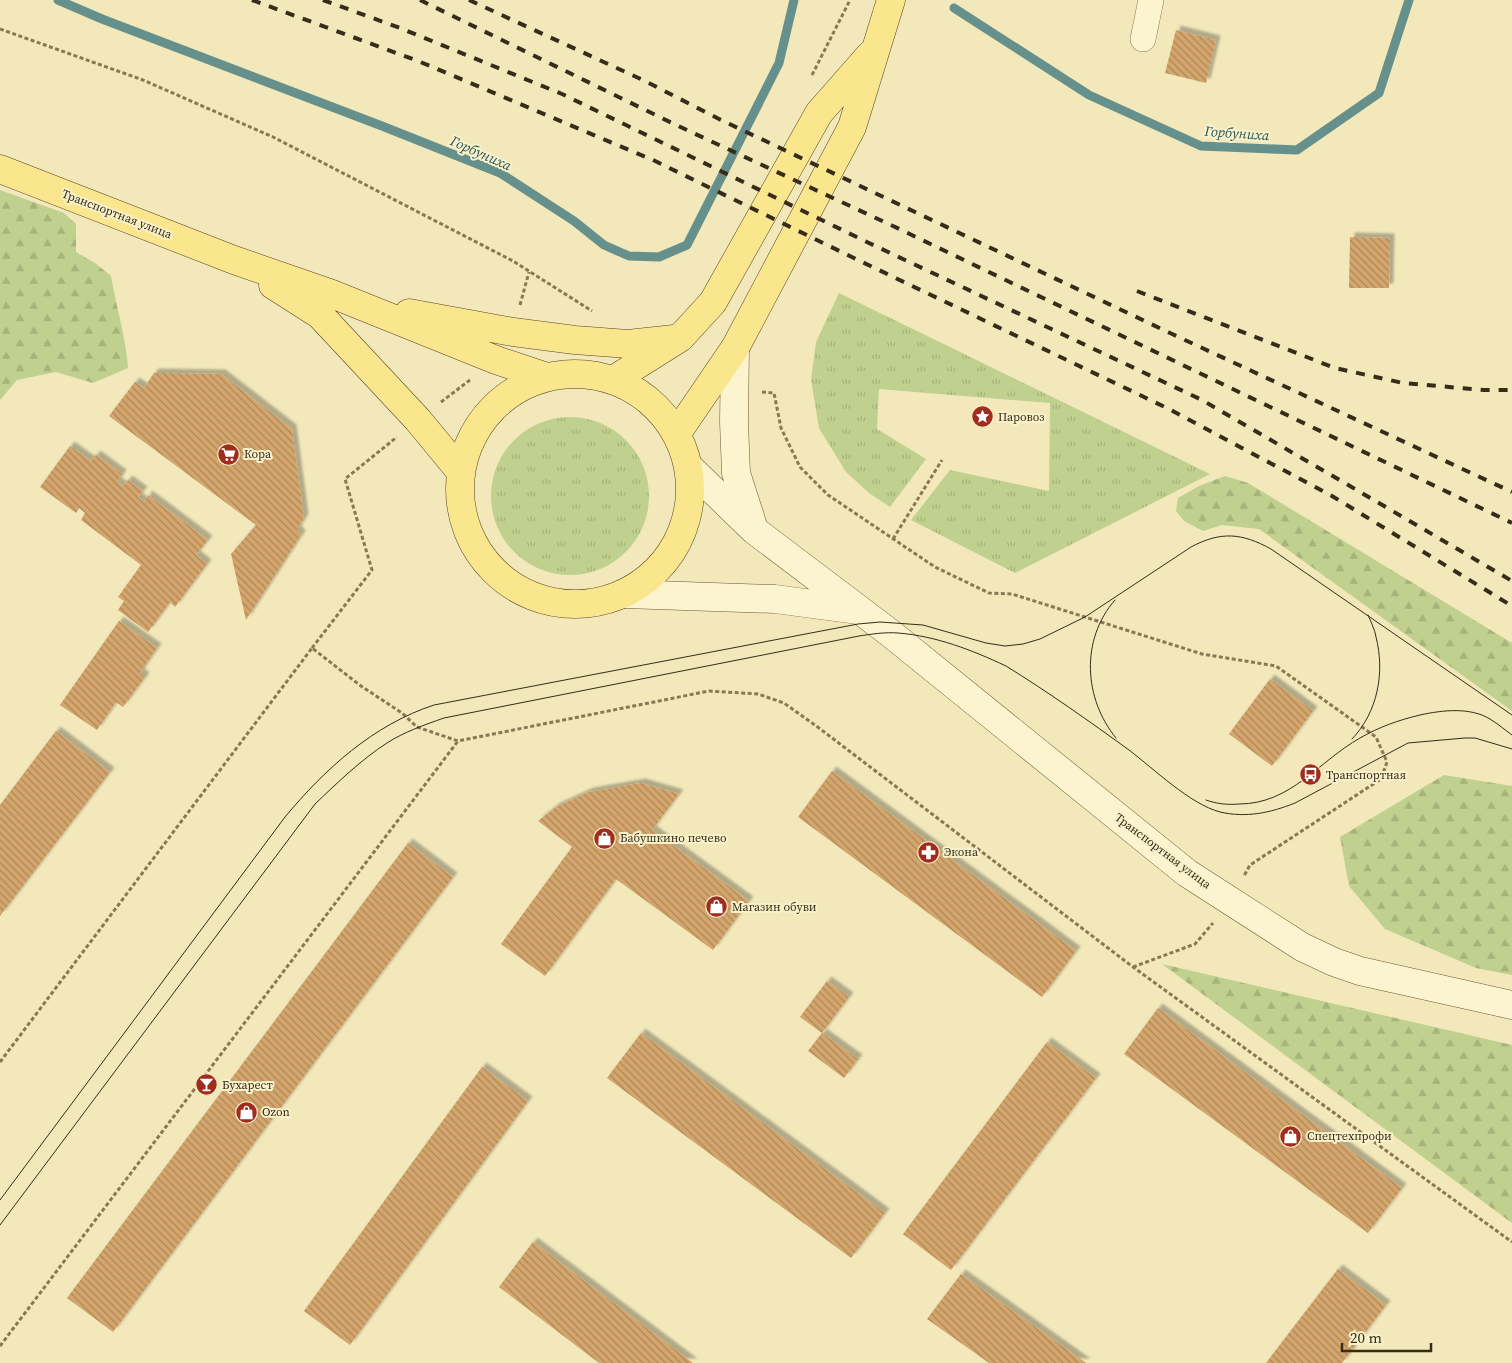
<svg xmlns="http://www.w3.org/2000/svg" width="1512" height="1363" viewBox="0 0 1512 1363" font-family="'Source Serif 4',serif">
	<defs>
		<pattern id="grass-tufts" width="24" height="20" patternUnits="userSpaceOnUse" patternTransform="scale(1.25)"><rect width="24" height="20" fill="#c0d08e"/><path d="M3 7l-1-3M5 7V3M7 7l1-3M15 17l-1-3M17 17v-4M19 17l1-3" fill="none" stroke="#a6b37a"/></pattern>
		<pattern id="forest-firs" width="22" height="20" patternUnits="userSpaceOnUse" patternTransform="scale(1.25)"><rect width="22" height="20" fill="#c0d08e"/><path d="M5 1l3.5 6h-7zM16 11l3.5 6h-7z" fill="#a6b37a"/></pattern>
		<pattern id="building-back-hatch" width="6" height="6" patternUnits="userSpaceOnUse" patternTransform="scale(1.25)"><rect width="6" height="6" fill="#d4a56c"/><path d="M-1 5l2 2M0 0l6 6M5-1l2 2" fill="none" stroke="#ad8758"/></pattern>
		<filter id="shadow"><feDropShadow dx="4.5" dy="-4.5" stdDeviation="1" flood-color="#0004"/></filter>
	</defs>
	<rect width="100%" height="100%" fill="#f2e8ba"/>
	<path fill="url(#grass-tufts)" d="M839,293L1210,474L1015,573L911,520L950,470L1049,491L1050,403L879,389L877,429L926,459L890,507L869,493L846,472L819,428L811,380L816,342Z
		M491 496a79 79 0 1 1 158 0a79 79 0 1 1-158 0Z"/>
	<path fill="url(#forest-firs)" d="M0,190L64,213L76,224V252L95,263L111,276C116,307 126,337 128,368L93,383L56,372L17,380L0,400Z
		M1225,476L1248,483L1512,643V711L1259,529L1222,525L1203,531L1184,521L1176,511L1178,498L1199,486Z
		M1444,775L1512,786V975L1476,968L1385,929L1349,886L1340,837Z
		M1162,964L1512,1045V1223Z"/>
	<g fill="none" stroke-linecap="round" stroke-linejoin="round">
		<path stroke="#66908b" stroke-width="9" d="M58,0L102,19L382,126L500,173L574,221L604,245L629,256L659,257L687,245L779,63L794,0
			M954,8L1089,95L1201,146L1297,150L1379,93L1409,0"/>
	</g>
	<path fill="url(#building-back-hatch)" filter="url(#shadow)" d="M1176,30L1216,40L1206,83L1165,73Z
		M1350,237L1390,238L1389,288H1349Z
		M154,373L221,374L292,429L304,518L297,530L301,535L246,620L231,554L256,525L109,416L135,382L144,388Z
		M70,446L91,461L96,455L122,474L117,482L123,486L128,480L143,491L138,497L144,502L148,495L208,540L196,555L207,564L175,607L170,602L148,632L118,610L124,601L118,597L141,565L81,520L85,513L79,508L76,513L40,487Z
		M119,621L157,648L140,673L145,677L123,707L116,702L97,730L60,705Z
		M1270,679L1313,711L1272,766L1229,734Z
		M56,731L110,772L0,916V805Z
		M832,771L1076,951L1042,997L798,817Z
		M641,783L679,794L652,830L749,901L713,950L616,879L545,976L501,944L572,847L538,821L556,807L589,792Z
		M408,843L453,877L113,1332L67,1298Z
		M827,981L849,997L822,1033L800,1017Z
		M1158,1008L1402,1188L1368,1233L1124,1054Z
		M641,1033L885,1213L851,1258L607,1078Z
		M822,1033L858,1059L844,1078L808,1051Z
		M1047,1042L1096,1078L951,1270L903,1234Z
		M482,1067L528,1101L350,1345L304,1311Z
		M533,1242L693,1363H599L499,1287Z
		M1338,1269L1386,1305L1342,1363H1266Z
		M961,1274L1086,1363H989L927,1319Z"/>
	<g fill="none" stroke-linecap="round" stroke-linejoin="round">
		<defs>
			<path id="minor" d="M1143,39L1151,0"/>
			<path id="secondary" d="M735,348L734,422L736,473L753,526
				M689,467L754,530L890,633L1187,873L1302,947L1334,962L1360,971L1512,1005
				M625,594L775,599L858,610"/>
			<path id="primary" d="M0,169L234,260L332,294L496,360L547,377
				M273,285L320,315L418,420L460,471
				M409,313L513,332L575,340L628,344L674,339
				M460 489a115 115 0 1 1 230 0a115 115 0 1 1-230 0Z
				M613,380L680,338L713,302L819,113L870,55
				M677,433L735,348L852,127L891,0"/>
		</defs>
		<use href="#minor" stroke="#8a7753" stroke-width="26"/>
		<use href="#secondary" stroke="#6c5836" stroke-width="29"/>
		<use href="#primary" stroke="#574428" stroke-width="29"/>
		<path stroke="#8a7753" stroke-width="3" stroke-dasharray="4 2.5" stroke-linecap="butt" d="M0,29L143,80L273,137L513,261L592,311
			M812,75L850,0
			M520,305L529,272
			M762,392L774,393L781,428L800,467L828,495L935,567L989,593L1012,594L1202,654L1276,666L1376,737L1387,762L1381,779L1250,865L1244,876
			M441,402L470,380
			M893,539L942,460
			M312,648L372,570L345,479L397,437
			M1133,967L1195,944L1213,923
			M0,1062L312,648L361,686L402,713L417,727L458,741L709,691L758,694L784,703L819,728L1133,967L1512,1242
			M0,1346L458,741"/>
		<use href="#minor" stroke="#fcf4ce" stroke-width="25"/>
		<use href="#secondary" stroke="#fcf4ce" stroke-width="28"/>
		<use href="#primary" stroke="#fae68d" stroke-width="28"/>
		<path stroke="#372c1a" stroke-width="1" d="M1115,600C1080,640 1084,699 1116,738
			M1352,739C1378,712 1385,672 1376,637C1375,630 1371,622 1368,615
			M1206,800C1217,804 1228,805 1239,804C1291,804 1319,761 1360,738C1379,727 1399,720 1420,715C1443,710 1470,707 1490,719C1498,724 1505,730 1512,735
			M0,1200L285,817C325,769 373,725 434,705L858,624L880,622L923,625L986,643L1005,646L1023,644L1040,639L1085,617L1191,547C1221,531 1242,533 1271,549L1512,715
			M0,1225L315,804C337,783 362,759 387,743C404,732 424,725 444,718L859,636C872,634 885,632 898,633C936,636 972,650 1006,666C1048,692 1089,721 1129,750C1154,769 1190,804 1220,812C1246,818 1270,813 1295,803L1408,743L1465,738H1475L1512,749"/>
		<path stroke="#372c1a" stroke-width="4" stroke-dasharray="9 9" stroke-linecap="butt" d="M252,0L418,61L653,160L860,261L1167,408L1332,496L1512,606
			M323,0L400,28L562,94L869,243L1202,400L1355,489L1512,581
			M420,0L674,124L893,226L1512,523
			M469,0L645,81L719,119L1170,333L1512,492
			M1137,291L1335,368L1403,383L1484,390H1512"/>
	</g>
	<defs>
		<symbol id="sight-disc" viewBox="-11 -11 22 22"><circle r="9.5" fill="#9f2d1d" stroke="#f9f1ca"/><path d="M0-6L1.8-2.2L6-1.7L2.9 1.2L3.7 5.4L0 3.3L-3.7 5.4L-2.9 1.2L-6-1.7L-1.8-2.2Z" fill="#fff"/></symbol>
		<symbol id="supermarket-disc" viewBox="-11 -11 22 22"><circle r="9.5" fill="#9f2d1d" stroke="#f9f1ca"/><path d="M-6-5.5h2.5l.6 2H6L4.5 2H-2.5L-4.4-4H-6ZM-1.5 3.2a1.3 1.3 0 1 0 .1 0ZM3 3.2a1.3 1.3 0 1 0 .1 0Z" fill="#fff"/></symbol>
		<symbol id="bus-disc" viewBox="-11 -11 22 22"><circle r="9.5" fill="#9f2d1d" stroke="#f9f1ca"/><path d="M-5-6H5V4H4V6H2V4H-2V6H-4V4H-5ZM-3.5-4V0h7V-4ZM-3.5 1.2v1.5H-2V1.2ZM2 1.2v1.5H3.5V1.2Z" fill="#fff"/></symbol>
		<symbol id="shop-disc" viewBox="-11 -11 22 22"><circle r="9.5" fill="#9f2d1d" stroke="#f9f1ca"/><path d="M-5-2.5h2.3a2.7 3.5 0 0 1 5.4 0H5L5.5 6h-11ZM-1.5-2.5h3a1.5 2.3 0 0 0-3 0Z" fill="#fff"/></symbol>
		<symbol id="pharmacy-disc" viewBox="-11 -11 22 22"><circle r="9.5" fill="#9f2d1d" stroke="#f9f1ca"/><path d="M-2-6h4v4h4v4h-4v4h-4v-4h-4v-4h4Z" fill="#fff"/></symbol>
		<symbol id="bar-disc" viewBox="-11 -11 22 22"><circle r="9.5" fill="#9f2d1d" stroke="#f9f1ca"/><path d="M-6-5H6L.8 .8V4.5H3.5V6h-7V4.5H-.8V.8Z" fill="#fff"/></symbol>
	</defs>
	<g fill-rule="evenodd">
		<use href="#sight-disc" x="970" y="404" width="25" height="25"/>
		<use href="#supermarket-disc" x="216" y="442" width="25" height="25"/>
		<use href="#bus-disc" x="1298" y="762" width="25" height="25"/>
		<use href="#shop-disc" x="592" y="826" width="25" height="25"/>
		<use href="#pharmacy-disc" x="916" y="840" width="25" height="25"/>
		<use href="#shop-disc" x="704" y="894" width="25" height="25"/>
		<use href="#bar-disc" x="194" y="1072" width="25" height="25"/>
		<use href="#shop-disc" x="234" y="1100" width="25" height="25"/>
		<use href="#shop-disc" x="1278" y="1124" width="25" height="25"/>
	</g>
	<g text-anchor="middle" stroke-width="4" stroke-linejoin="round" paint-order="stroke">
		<g font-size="12" fill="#372c1a" stroke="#f9f1ca">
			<text transform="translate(117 214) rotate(21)" y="4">Транспортная улица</text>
			<text transform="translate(1163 851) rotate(37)" y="4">Транспортная улица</text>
		</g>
		<g font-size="12" fill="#372c1a" stroke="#f9f1ca" text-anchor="start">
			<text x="998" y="421">Паровоз</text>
			<text x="244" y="458">Кора</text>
			<text x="1326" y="779">Транспортная</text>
			<text x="620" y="842">Бабушкино печево</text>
			<text x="944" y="856">Экона</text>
			<text x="732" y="911">Магазин обуви</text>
			<text x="222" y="1089">Бухарест</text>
			<text x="262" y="1116">Ozon</text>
			<text x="1307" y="1140">Спецтехпрофи</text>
		</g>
		<g font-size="14" font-style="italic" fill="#275659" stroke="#f9f1ca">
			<text transform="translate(1237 133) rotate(4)" y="5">Горбуниха</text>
			<text transform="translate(481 153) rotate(24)" y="5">Горбуниха</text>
		</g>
	</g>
	<path d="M1342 1343v8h89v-8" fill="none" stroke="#372c1a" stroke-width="2.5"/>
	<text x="1350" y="1343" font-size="15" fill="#372c1a" stroke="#f9f1ca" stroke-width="4" paint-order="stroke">20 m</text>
</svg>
